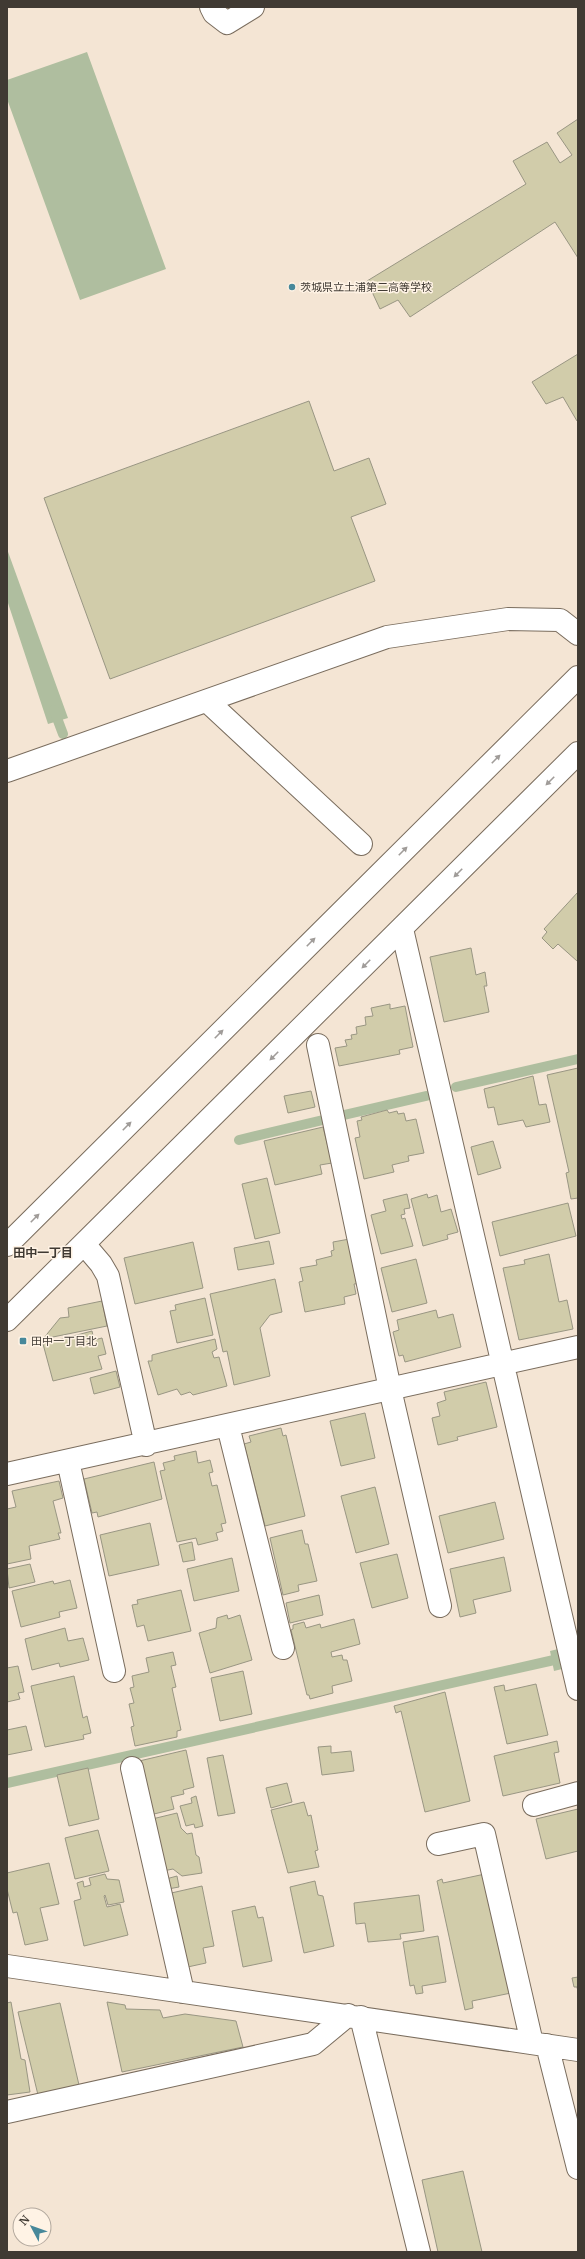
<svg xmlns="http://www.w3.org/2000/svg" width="585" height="2259" viewBox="0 0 585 2259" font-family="Merriweather,'Noto Sans JP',serif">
	<rect width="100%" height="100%" fill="#f4e5d4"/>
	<path fill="#afbe9f" d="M87,52L166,269L80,300L7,99V80Z
		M7,549L68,718L48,724L7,600Z
		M578,1644V1665L554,1671L550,1651Z"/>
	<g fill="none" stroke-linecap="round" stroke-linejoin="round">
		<path stroke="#afbe9f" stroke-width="10" d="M54,710L63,734
			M456,1087L578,1059
			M344,1115L426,1096
			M239,1140L323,1120
			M7,1783L554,1660"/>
	</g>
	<path fill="#d1ccaa" stroke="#999683" d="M578,119V258L555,222L410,317L398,300L380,309L367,281L526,184L513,161L547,142L560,163L572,155L557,133Z
		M578,354V420L577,421L563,397L546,404L532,382Z
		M309,401L334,471L369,458L386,504L351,517L375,581L110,679L44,498Z
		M578,892V960L577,961L558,944L553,949L542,938L547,932L544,929Z
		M471,948L476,975L485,972L487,986H484L489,1012L444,1022L430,957Z
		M390,1004V1009L405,1006L413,1047L399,1050L400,1054L339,1066L335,1048L347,1046L345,1040L352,1039L351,1035L357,1034L356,1027L366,1025L365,1017L373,1016L371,1008Z
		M578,1068V1198L571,1199L566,1173L569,1172L547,1075Z
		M533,1076L539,1105L546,1104L550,1122L526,1127L523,1120L498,1125L494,1107L488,1108L484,1089Z
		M311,1091L315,1107L288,1113L284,1096Z
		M387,1110L389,1113L397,1111L398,1114L404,1113L406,1121L416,1119L424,1153L408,1156L409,1161L392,1165L394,1172L364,1179L355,1138L360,1137L357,1121L362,1120L361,1117Z
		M323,1127L332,1163L320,1165L322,1174L275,1185L264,1141Z
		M493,1141L501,1168L478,1175L471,1147Z
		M267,1178L280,1233L255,1239L242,1184Z
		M407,1194L410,1208L404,1209L405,1214L401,1215L402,1219L405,1218L413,1246L381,1254L371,1215L386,1211L383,1200Z
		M427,1194L428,1198L437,1195L441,1212L451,1209L458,1232L447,1235L448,1239L423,1246L411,1199Z
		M568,1203L576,1236L500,1256L492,1222Z
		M355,1238L364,1283L354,1284L356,1294L344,1297L345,1304L305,1312L299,1282L303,1281L300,1268L317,1265L316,1260L332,1256L331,1251L334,1250L333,1242Z
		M269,1241L274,1264L238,1270L234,1248Z
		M193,1242L203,1288L135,1304L124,1258Z
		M549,1254L559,1302L567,1300L573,1329L519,1340L503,1268L525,1264L524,1260Z
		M416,1259L427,1303L392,1312L381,1268Z
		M275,1279L282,1312L270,1315L260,1328L270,1376L234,1385L227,1351L223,1352L210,1294Z
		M205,1298L213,1335L177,1343L170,1311L176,1310L175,1305Z
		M102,1301L107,1326L43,1339L60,1318L69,1317L68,1308Z
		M436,1310L438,1318L453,1314L461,1347L405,1362L403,1355L399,1356L393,1332L399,1330L397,1320Z
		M92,1331L94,1340L102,1338L106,1354L98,1356L102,1369L53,1381L43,1344Z
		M215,1339L217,1349L212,1352L214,1358L219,1357L227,1386L193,1395L190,1392L181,1395L177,1389L158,1395L148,1361H152V1355Z
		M116,1371L120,1387L94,1394L90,1378Z
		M486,1382L497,1427L457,1437L458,1440L438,1445L432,1418L440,1416L437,1403L446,1400L444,1392Z
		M365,1413L375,1458L341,1466L330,1421Z
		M281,1428L283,1436L286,1435L305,1516L265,1526L244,1444L251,1442L249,1436Z
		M196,1451L198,1463L210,1460L213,1472L209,1473L212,1486L217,1485L226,1523L221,1524L223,1531L216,1533L218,1540L198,1545L196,1538L177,1542L160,1471L165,1470L163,1463L175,1460L174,1456Z
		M154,1462L162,1499L98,1517L97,1512L92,1513L84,1479Z
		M59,1481L63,1498L53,1501L61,1533H58L60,1539L29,1546L31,1559L7,1564V1509L16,1507L12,1491Z
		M375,1487L389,1544L356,1553L341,1496Z
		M495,1502L504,1539L448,1553L439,1516Z
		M150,1523L159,1565L109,1576L100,1535Z
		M302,1530L305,1544H308L317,1581L298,1585L299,1591L283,1595L270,1538Z
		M192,1542L195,1560L183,1562L179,1545Z
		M397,1554L408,1598L372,1608L360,1563Z
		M504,1557L511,1591L473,1600L476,1613L460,1617L450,1569Z
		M232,1558L239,1591L194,1601L187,1569Z
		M30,1564L35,1582L9,1588L7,1569Z
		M70,1580L77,1608L59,1612L60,1617L21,1627L12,1591L53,1581L54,1584Z
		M181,1590L191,1631L148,1641L144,1625L137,1627L132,1605L138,1604L137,1600Z
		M319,1595L323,1615L290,1623L286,1603Z
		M227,1615L228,1619L240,1615L252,1660L210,1673L199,1633L216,1628L217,1618Z
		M354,1619L360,1644L331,1652L332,1657L342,1655L343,1660H347L352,1681L332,1686L333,1693L310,1699L309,1695H307L291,1630L293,1629V1625L304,1622L306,1628L320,1624L321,1628Z
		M65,1628L68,1641L83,1638L89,1660L60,1667L59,1663L32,1670L25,1639Z
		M173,1652L176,1665L171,1666L176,1687L172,1688L181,1730L177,1731V1737L135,1746L131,1727L134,1726L129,1704L134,1703L130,1688L134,1687L132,1676L149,1672L146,1658Z
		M18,1666L24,1692L18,1693L20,1699L7,1702V1668Z
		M243,1671L252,1714L220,1721L211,1678Z
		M74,1676L83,1718L87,1716L91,1733L83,1735L84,1739L45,1747L31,1686Z
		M536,1684L548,1735L507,1744L494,1687L504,1685L505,1691Z
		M445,1692L470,1801L425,1812L401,1711L396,1713L394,1706Z
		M26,1726L32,1750L7,1755V1730Z
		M557,1741L559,1752L554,1753L560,1783L503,1796L494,1756Z
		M331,1746V1753L351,1751L354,1771L322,1775L318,1747Z
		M186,1750L194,1787L183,1790L184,1794L171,1797L174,1809L150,1815L135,1762Z
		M223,1755L235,1813L218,1816L207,1758Z
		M88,1768L99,1819L69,1826L57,1775Z
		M287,1783L292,1802L271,1808L266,1788Z
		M196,1796L203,1826L195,1828L194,1824L186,1826L180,1806L192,1803L191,1798Z
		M304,1802L308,1816L311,1815L318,1850L315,1851L319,1867L288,1873L271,1810Z
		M578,1809V1851L546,1859L536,1819Z
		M177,1813L181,1828L187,1834L192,1833L196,1855L199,1857L202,1873L182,1876L173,1869L163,1871L148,1820Z
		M98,1830L109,1871L75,1879L65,1838Z
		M49,1863L59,1904L40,1908L48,1940L25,1945L17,1912L13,1913L7,1889V1873Z
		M105,1874L107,1879L119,1880L124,1902L108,1905L105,1895L104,1896L107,1907L120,1904L128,1935L84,1946L74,1901L81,1899L77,1883L83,1881L84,1887L91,1885L89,1878Z
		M485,1874L511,1993L472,2001L473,2008L465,2010L437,1881L442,1879L443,1883Z
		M177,1876L179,1887L168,1889L166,1879Z
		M315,1881L318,1895L323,1896L334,1946L304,1953L290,1887Z
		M202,1886L214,1946L203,1948L206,1963L183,1968L167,1894Z
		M419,1895L424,1931L400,1934L401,1939L368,1942L365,1923L356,1924L354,1903Z
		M255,1906L258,1918L263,1917L272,1961L243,1967L232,1911Z
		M438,1936L446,1982L422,1986L423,1993L416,1994L414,1985L410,1986L403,1942Z
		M578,1977V1992L577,1987H574L572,1978Z
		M11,2002L21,2059L25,2060L30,2092L7,2095V2003Z
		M107,2002L125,2005L126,2009L160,2010L163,2018L185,2014L236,2021L243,2047L122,2072Z
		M60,2003L79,2085L38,2095L18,2012Z
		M463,2171L482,2252H438L422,2180Z"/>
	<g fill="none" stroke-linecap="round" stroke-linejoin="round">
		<defs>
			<path id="minor" d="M211,7L214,13L227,23L253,7
				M207,701L361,844
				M7,771L387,637L508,619L560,620L578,634
				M402,929L578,1689
				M318,1045L390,1389L440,1606
				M84,1244L101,1264L108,1276L146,1445
				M7,1245L578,677
				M7,1320L578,753
				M228,1426L283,1648
				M68,1461L114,1671
				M7,1474L578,1347
				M132,1768L183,1992
				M534,1805L578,1793
				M438,1844L484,1834L532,2043
				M7,1966L578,2050
				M361,2017L419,2252
				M547,2045L578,2168
				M7,2112L313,2044L348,2015"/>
		</defs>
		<use href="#minor" stroke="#7a6d5e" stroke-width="24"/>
		<use href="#minor" stroke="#fff" stroke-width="22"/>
	</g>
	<defs><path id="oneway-solid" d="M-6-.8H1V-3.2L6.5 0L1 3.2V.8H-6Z"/></defs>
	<g fill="#a09c99">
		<use href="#oneway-solid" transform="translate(496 759) rotate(-45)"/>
		<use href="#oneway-solid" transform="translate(550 781) rotate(135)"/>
		<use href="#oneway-solid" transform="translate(403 851) rotate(-45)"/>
		<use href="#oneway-solid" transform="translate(458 873) rotate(135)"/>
		<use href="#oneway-solid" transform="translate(311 942) rotate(-45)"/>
		<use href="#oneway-solid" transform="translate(366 964) rotate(135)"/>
		<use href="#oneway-solid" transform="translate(219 1034) rotate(-45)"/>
		<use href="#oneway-solid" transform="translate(274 1056) rotate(135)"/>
		<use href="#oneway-solid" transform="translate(127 1126) rotate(-45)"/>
		<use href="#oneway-solid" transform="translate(35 1218) rotate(-45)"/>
	</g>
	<g fill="#47889a" stroke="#fff3e5" stroke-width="1.5">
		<circle cx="292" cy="287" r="4"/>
		<rect x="19" y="1337" width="8" height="8" rx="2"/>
	</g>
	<g text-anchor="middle" stroke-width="3" stroke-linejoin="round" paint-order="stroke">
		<g font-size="11" fill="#403a33" stroke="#fff3e5" text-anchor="start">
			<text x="300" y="291">茨城県立土浦第二高等学校</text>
			<text x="31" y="1345">田中一丁目北</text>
		</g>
		<g font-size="12" font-weight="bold" fill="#403a33" stroke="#fff3e5">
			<text x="43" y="1257">田中一丁目</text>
		</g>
	</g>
	<rect width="585" height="2259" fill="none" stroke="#403a33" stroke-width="16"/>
	<g transform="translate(32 2227) rotate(311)"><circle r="19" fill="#fff3e5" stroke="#b3a99e"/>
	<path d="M0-3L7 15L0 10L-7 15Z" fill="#47889a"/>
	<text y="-6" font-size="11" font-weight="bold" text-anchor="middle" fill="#403a33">N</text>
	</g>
</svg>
